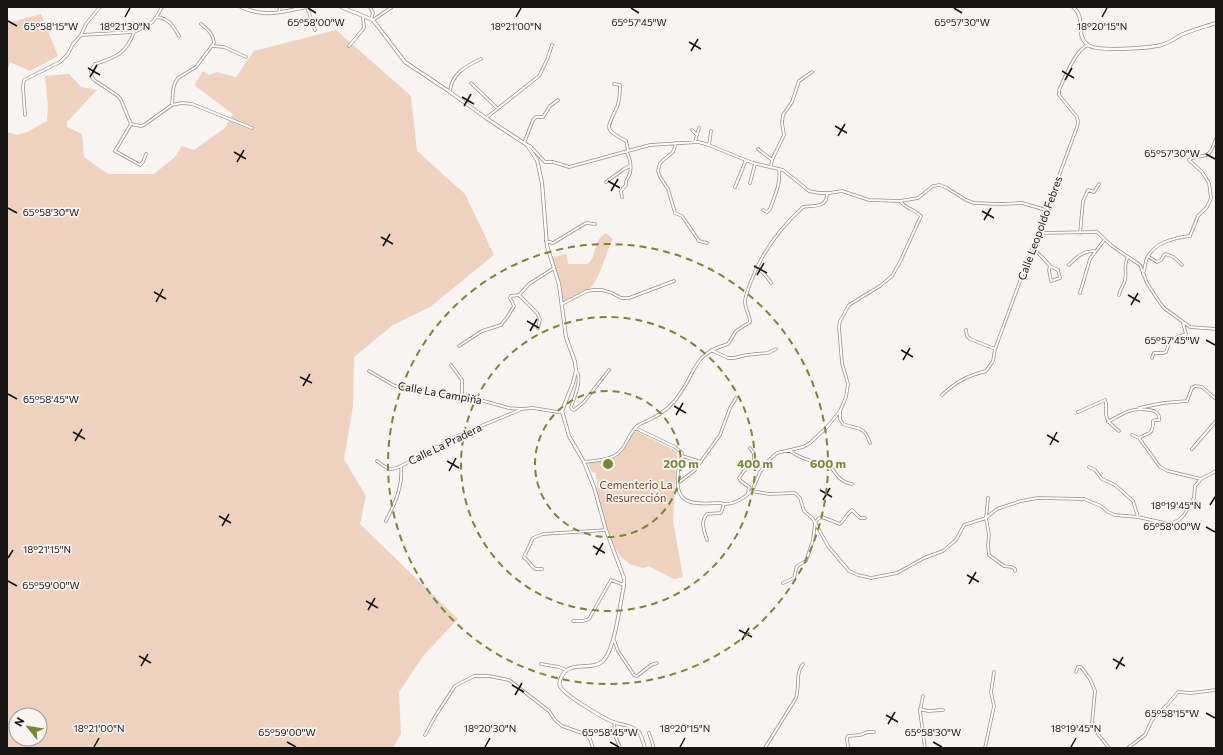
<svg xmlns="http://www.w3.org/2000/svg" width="1223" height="755" viewBox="0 0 1223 755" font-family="Commissioner,sans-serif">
	<rect width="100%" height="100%" fill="#f8f4f2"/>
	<path fill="#efd1bf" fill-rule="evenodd" d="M41,14L58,56L30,71L10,62L7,72V23Z
		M336,30L411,96L417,151L465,194L494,255L430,307L393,325L354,357L353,406L344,459L366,496L360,524L458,619L423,656L399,692L401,734L393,748H9L7,744V132L17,135L27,132L47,121L48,106L45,76L69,74L81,87L97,90L67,122V127L82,134L84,157L108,174H154L175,157L182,146L194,150L225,128L233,114L194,85L203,71L209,75L217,72L236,77L254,51ZM16,715H40V739H16Z
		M606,233L613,239C605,254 602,273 592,286C586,295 573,300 563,305L561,286L552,258L566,254L567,255L568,264H588C598,255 592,241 606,233Z
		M636,431L676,451L677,453L673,521L683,577L675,579L671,578L649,566L643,568L631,565L621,557L613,544L598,500L596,473L592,472L588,463C594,460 600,460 607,460C621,460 628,442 634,432Z"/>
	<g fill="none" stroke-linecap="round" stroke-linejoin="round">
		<defs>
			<path id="minor" d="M162,7C153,24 151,25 134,32C127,53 115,58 95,64L91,71L92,77L94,80L118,96L121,100L131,124L141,126L144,125L172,105C173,95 172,85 178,78L196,67L214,43C213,33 208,30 201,24
				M307,7L315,30
				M370,7L373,13L371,19
				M279,12L280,7
				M156,17C169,18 173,26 179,36
				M373,20L392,7
				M81,35L134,32
				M213,46L224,47L246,57
				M349,46L364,28L363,17
				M471,83L498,109
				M614,84L620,85C620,93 620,100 617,107C607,129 603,129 626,141L628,150
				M450,92C451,74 466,66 481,59
				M172,105L182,103L192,104L252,128
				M25,115L23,87L24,80L60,62L68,54L73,44L81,35L86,24L100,7
				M486,118L539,76L547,60L552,45
				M131,124L115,151L140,165L143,162L146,154
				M692,130L697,135
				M695,142L699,128
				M524,143L533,120L536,117H543L550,106L558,100
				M676,143L673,152L660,163L658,171L660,177L668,189L675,213L682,216L699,241L707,243
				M527,145L530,146L545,162H553L569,167L650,145L698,142L706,144L753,163L783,170L809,191L819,193H829L842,191L869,200L900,201L918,198L933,186L940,185L947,188L966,200L974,203L1000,204L1022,203L1046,210
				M709,145L711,131
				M758,149L772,160
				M771,167L772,160L784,135L782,123L783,115L792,102L799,81L812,72
				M606,182L624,169L630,166
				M750,183L755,164
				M735,187L746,160
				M622,197L621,191L626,185C625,179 629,178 630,173C632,164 630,158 626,151
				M763,210L767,212L770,209C775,195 781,183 779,169
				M1038,233L1097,232L1112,246L1140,265L1147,283L1158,300L1164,308L1190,327L1216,329
				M1080,233L1083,201L1088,190L1094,192L1099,184
				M546,241L553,243L586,223L595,224
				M1033,248L1043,258L1050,266L1058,270L1060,278L1051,281L1049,270L1050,266
				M1149,257L1157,262L1161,260L1165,254C1174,256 1176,259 1182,265
				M1069,265C1078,256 1082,251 1096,251
				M756,267C760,269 769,279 771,283
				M1143,274C1145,269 1145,263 1147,258C1155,242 1174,238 1190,236L1198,216L1207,207L1211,198L1209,183L1202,172L1189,160C1195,155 1202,158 1208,154C1212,151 1214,144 1216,139
				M1080,293L1090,259L1105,239
				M519,295L537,313L540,319L538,328
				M1119,295C1120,289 1124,285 1125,280C1127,271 1123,265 1128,257
				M562,304L587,291L594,290H602L612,293L621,298H629L674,281
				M966,330L967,336L970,339L995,349
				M459,346L482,331L501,325L508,316L514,306L510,298L511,296L519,295L529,284L554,268
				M711,350L728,358H734L746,355L768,353L776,349
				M1152,358L1154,353H1163L1166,352L1170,340L1186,334L1183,323
				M451,365L462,380V395
				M369,371L395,386L409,390L439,395H462L509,408L521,409L533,408L558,412L562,411
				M576,371C583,378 574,398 571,407L572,409L574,410L584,402L609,370
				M942,395C957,381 967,376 986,371L993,361L995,349L1077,127L1078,122L1077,117L1059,95V90C1065,78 1075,50 1088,45
				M1139,408L1163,403L1187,401L1192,388L1195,386L1202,387L1216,399
				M840,411V419L843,424C858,430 864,425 870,443
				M1078,412L1105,400C1107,404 1106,406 1106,410C1105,420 1111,425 1119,431
				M1108,422C1124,413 1131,407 1150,410C1156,411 1160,414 1159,420H1155L1153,421C1153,435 1150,432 1139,438L1132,435
				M635,428L675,447L682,453C682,459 679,465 678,472C677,477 678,482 678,487C681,508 704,503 720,503C731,507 744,498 752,491L769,494L795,493L800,498L804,511L813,519L828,546L849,571L858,575L871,578L897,573L924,558L943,551L956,540L964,525L986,518L997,509L1021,501L1038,498L1084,499L1101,506L1108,512L1115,515L1138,517L1169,524L1179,520L1184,515L1194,498L1195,486L1201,479L1216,471
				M1139,438L1160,467L1168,471L1201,479
				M1192,449L1216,421
				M789,450C801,460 816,462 831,467C837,476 841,482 852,484
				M682,456L701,462
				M377,461C387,468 389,472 401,466
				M584,462C592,461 607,460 614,456C625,451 628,435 636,427C640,423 645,422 649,420C662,414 674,404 681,392C698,367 694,354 728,344L736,331L750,322C750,315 745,309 745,302C745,296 748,290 750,284C761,253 779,229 803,207C814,205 827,209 827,193
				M1089,467L1095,470L1102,479L1115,485L1133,501L1138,517
				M678,483L694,471L720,435L730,408L736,398
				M752,491L760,472L770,459L777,453L803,447L810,443L827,427L840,411L846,397L848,384L842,363L839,327L840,321L849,305L880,286L892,276L900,262L921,216C915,210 905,208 900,201
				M748,493L749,487L741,481L739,478L744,471L754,463V454L750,448
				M988,498L986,518L989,535L988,545L989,555L1004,566L1012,567L1015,569V571
				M386,521C395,503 403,487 401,466L459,435L520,410
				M707,540C704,530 700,522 707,514L721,513L724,504
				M542,569H535L524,557L533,538L543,534L606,530
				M783,583L794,578C798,566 792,568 806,561L813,540L815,523L818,519L822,517L840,524C845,520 846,514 852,510L860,518H865
				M573,621H583L589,619L611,580L624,585
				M614,640L618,651L634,675L637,676L651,665L657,663
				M541,664L559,667L566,670
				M1076,672L1078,667H1081L1090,679L1095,691L1092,723L1094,729L1109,748
				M923,696L920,711L925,748
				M920,709L928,711L943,710
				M614,722L615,735L620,748
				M649,733L653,745V748
				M425,735L436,715L455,686L474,676H489L509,680L549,711L555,720L562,726L585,734L590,739L593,748
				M765,748L796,698C800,685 795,674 803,664
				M848,748L847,738L848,736L860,735L868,732H874
				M985,748L994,706L991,692L994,672
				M1128,748L1145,735L1152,720L1168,704L1178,692L1191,693L1216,690"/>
			<path id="tertiary" d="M241,7C266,18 281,12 306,7
				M341,7L373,20L405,62L450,92L486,118L527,145L537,160L542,183L547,246L559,284L566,337L575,362L576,371L573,383L562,411L569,436L584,462L594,487L606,530L624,578V585C620,603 615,650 603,661C592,672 568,659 561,678C560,680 559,684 560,686C564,695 603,718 613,722C621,725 632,725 638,731C642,735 643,743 645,748
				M1073,7C1087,18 1074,35 1088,45C1097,52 1150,48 1161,45C1169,43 1174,39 1181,35C1192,30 1204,27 1216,23"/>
		</defs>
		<use href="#minor" stroke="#94908e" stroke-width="3.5"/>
		<use href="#tertiary" stroke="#94908e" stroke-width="4"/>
		<use href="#minor" stroke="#fff" stroke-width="2"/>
		<use href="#tertiary" stroke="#fff" stroke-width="2.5"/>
	</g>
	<path fill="none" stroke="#161514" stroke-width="1.5" d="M308,8L316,13M631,8L639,13M954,8L962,13M125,17L130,8M516,17L521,8M1102,17L1107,8M8,21L17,26M689,42L701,49M691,51L698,39M88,68L100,75M1062,71L1074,78M90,77L97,65M1065,80L1072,68M462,97L474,104M464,106L471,94M835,126L847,133M838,136L845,124M234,152L246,159M1206,154L1215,159M237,162L244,150M608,181L620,188M611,191L618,179M8,208L17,213M982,211L994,218M984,220L991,208M381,237L393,244M383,246L390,234M754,266L767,273M757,275L764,263M154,292L166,299M1128,295L1140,302M156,302L163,289M1131,305L1138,293M527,321L539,328M530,331L537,319M1206,340L1215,345M901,350L913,357M903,360L910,348M300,377L312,383M303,386L310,374M8,394L17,399M674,406L686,413M676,415L683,403M73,432L85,439M1047,435L1059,442M75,441L82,429M1050,445L1057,432M447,461L459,468M449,471L456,458M820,490L832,497M823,500L830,488M1210,505L1215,497M219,516L231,523M222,526L229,514M1206,527L1215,532M593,546L605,553M596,555L603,543M8,558L13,550M967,575L979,582M8,581L17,586M969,584L976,572M366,601L378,608M368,610L375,598M739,630L752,637M742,640L749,628M139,656L151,663M1113,659L1125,666M141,666L148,654M1116,669L1123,657M512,685L524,692M515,695L522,683M1206,713L1215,718M886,715L898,722M888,724L895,712M287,742L296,747M610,742L619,747M933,742L942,747M94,747L99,738M485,747L490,738M680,747L685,738M1071,747L1076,738"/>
	<g fill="none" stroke="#768737" stroke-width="2" stroke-dasharray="7 5">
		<circle cx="608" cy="464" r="73"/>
		<circle cx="608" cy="464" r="147"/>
		<circle cx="608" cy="464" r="220"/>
	</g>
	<g text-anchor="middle" stroke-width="3.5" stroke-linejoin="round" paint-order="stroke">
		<g font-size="11" fill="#161514" stroke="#f8f4f2">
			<text transform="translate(1040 228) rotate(-70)" y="4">Calle Leopoldo Febres</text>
			<text transform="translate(440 393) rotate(10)" y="4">Calle La Campiña</text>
			<text transform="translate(445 444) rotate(-26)" y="4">Calle La Pradera</text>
		</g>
		<g font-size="11" fill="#754422" stroke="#f8f4f2">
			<text x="636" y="489">Cementerio La<tspan x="636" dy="13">Resurección</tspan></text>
		</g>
	</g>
	<g font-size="10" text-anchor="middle" fill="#161514" stroke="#f8f4f2" stroke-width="3.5" stroke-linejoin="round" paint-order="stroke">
		<text x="316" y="26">65°58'00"W</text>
		<text x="639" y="26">65°57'45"W</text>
		<text x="962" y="26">65°57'30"W</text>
		<text x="51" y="30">65°58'15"W</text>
		<text x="125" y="30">18°21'30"N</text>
		<text x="516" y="30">18°21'00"N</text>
		<text x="1102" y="30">18°20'15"N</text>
		<text x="1172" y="157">65°57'30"W</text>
		<text x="51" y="216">65°58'30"W</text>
		<text x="1172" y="344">65°57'45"W</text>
		<text x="51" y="403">65°58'45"W</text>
		<text x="1176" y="509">18°19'45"N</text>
		<text x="1172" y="530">65°58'00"W</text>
		<text x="47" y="553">18°21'15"N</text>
		<text x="51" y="589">65°59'00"W</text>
		<text x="1172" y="717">65°58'15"W</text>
		<text x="99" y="732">18°21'00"N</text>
		<text x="490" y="732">18°20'30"N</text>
		<text x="685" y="732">18°20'15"N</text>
		<text x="1076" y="732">18°19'45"N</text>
		<text x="287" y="736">65°59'00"W</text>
		<text x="610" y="736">65°58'45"W</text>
		<text x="933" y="736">65°58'30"W</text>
	</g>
	<circle cx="608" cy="464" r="6" fill="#768737" stroke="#f8f4f2" stroke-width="2"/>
	<g font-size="12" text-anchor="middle" font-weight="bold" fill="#768737" stroke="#f8f4f2" stroke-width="3.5" stroke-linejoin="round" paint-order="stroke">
		<text x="681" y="468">200 m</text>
		<text x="755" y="468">400 m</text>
		<text x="828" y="468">600 m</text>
	</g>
	<rect width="1223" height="755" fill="none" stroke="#161514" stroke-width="16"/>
	<g transform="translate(28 727) rotate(300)"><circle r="19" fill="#f8f4f2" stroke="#9e9b99"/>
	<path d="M0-3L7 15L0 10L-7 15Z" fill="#768737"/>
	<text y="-6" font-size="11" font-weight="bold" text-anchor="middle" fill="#161514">N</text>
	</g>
</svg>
